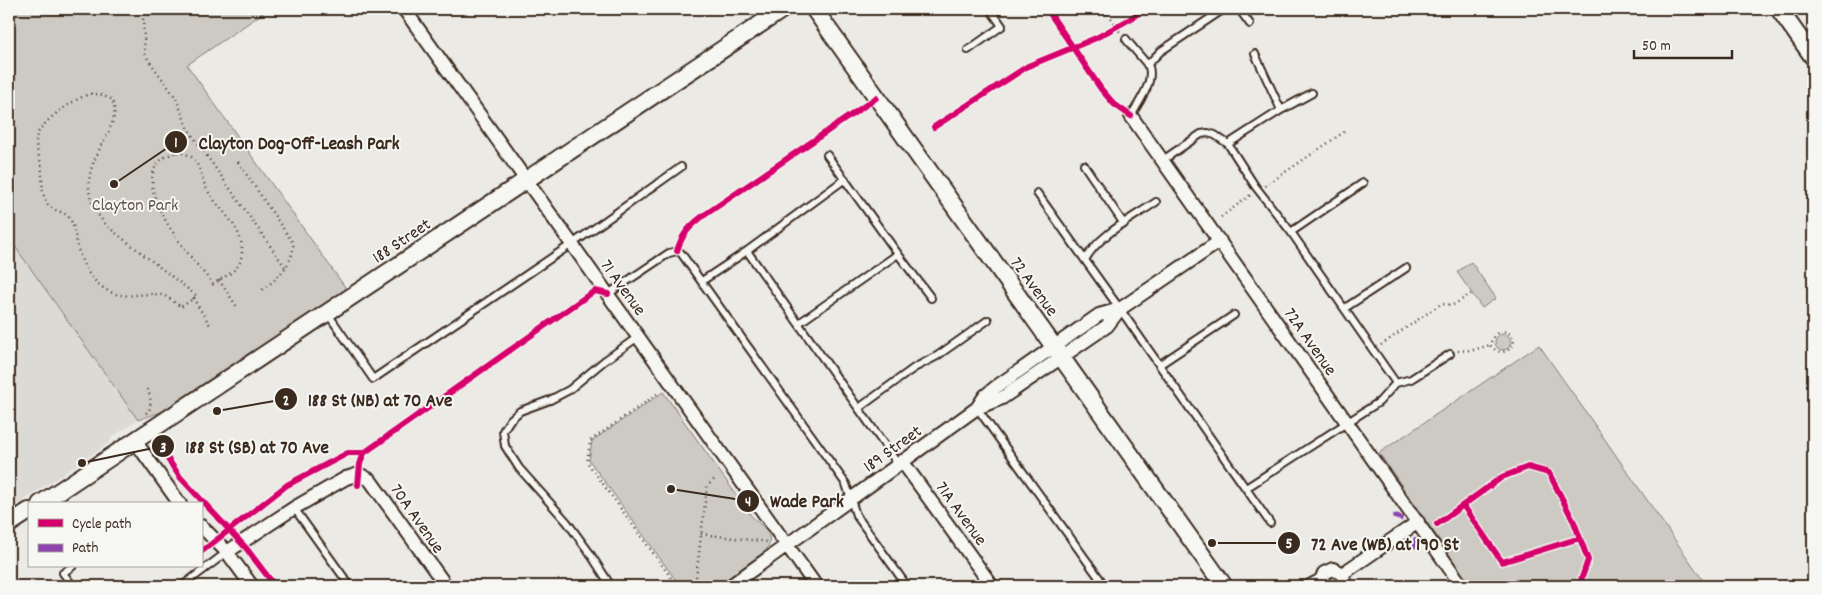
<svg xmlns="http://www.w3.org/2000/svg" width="1822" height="595" viewBox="0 0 1822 595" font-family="Dekko,sans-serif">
	<rect width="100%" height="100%" fill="#ebeae5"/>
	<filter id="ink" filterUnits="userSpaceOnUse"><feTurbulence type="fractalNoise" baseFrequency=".02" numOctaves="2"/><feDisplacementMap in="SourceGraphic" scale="10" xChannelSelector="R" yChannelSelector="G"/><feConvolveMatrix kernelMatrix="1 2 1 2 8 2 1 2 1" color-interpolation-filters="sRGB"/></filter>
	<g filter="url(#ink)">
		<path fill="#dcdad4" d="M9,238L138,420L112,437L110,442L106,445L9,510Z"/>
		<path fill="#cdcac4" stroke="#847a71" d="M9,9H269L187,65L347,290L180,402L161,412L138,420L9,238Z
			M1471,262L1496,298L1482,308L1457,272Z
			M1495 342a8 8 0 1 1 16 0a8 8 0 1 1-16 0Z
			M1539,345L1707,586H1471L1379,453Z
			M663,392L752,517C763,527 775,534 767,550L718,586H680L589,460L592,441Z"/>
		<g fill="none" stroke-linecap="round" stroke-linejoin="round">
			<defs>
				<path id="lane" d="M1105,9L1106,10
					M1239,9L1250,24
					M1126,39C1130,45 1147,63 1149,67C1154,83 1138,103 1131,116
					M968,50L1002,26L990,9
					M1255,54L1281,110
					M1147,65L1161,51L1224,9
					M1228,144L1281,110L1312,93
					M1163,160L1201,134L1208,133L1215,135L1228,144L1255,186L1291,232L1396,383
					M1084,165L1124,224
					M1037,193L1120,309L1270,523
					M1291,232L1363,183
					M747,251L898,464
					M898,254L931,298
					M1085,260C1098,235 1133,218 1156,202
					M702,281L747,251L845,179
					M608,294L669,253L677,251L681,253L846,484L856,515L907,586
					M1345,308L1406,268
					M328,314L373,379L585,235L681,167
					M799,323L898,254L827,155
					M1159,365L1234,315
					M859,408L914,368L937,356L988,320
					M977,408L1105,586
					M1246,488L1379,402L1396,383L1411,379L1450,354
					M294,508L350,586
					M73,586L63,573L73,566
					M182,586L227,552
					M611,586L589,552L567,522L519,468L505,446L503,431L510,420L520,411L550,400L569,390L604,361L638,337"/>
				<path id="street" d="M404,9L816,586
					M1131,116L1462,586
					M977,408L985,396L996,387L1099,315L1120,309
					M135,441L180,504
					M902,461L992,586
					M201,526L227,552L252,586
					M227,552L294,508L346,478L359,474L370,480L446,586
					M1342,574L1418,522
					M730,586L977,408L1002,398L1107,326L1120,309L1220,241
					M1310,586L1321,580
					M1323,586L1321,580L1324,573L1333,569L1342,574L1344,579L1342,586"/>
				<path id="secondary" d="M814,9L1224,586
					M1779,9L1813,57
					M40,504L783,9
					M9,524L29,511"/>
			</defs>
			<use href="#lane" stroke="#3b2a1e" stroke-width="10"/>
			<use href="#street" stroke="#3b2a1e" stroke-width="16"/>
			<use href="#secondary" stroke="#3b2a1e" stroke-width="20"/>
			<path stroke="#3b2a1e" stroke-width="2.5" stroke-dasharray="1 4" stroke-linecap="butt" d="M145,9L143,20L145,55L176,98L188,129L285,267
				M1111,18L1120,32
				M91,94H99L111,99C131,131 55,171 108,227L197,296L181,307C176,303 170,299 165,296C143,289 125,304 102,287C87,276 80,259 76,241C75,234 74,225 70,219C65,210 51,212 46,202C41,192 43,176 41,164C39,155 34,144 37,135C41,122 77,96 91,94Z
				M177,152C202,154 198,175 208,191C221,213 250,232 240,262C236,272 222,278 213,284C192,258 112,171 177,152Z
				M238,162L293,243C295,263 276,280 262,290
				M1265,186L1344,132
				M1221,217L1252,194
				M219,280L237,307
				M193,298L210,325
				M1499,331C1509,331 1516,336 1513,346C1505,354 1498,354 1490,345L1492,339Z
				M1381,345L1441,304L1453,305L1471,294
				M1458,351L1473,350L1490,345
				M657,394L590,441L587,462L677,586
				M146,413L149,411C152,402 150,394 146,386
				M701,534L768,542
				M692,586L696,578L707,486L716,478"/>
			<use href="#lane" stroke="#f6f6f2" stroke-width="6"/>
			<use href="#street" stroke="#f6f6f2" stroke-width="12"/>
			<use href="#secondary" stroke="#f6f6f2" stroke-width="16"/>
			<path stroke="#8e44ad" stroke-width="5" stroke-dasharray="10 5" stroke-linecap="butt" d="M1393,516L1403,519
				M1414,548L1416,538"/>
			<defs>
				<path id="cycleway" d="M1047,9L1101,89L1114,104L1131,116
					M934,127L1028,66L1096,38L1130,19L1144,9
					M677,251C682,234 690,226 703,216L876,98
					M156,448L161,449L180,477L246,548L275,586
					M358,485L360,464L364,453L587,296L595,291L608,294
					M1463,505L1502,562L1580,538
					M1437,524L1502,477L1528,467L1549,473L1574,522L1588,560L1579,586
					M201,552L287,485L348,453H364"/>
			</defs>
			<use href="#cycleway" stroke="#f6f6f2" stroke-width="9"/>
			<use href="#cycleway" stroke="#d6006c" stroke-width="6"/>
		</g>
	</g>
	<g text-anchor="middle" stroke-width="4" stroke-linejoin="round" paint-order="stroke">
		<g font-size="18" fill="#605248" stroke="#f6f6f2">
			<text x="135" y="210">Clayton Park</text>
		</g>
		<g font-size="18" fill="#3b2a1e" stroke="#f6f6f2">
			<text transform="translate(401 240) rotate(-34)" y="6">188 Street</text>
			<text transform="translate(1035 286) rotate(54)" y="6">72 Avenue</text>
			<text transform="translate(624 287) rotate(54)" y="6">71 Avenue</text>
			<text transform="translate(1311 341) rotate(55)" y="6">72A Avenue</text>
			<text transform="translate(892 448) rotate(-36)" y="6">189 Street</text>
			<text transform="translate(962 513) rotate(54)" y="6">71A Avenue</text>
			<text transform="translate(418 518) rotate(55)" y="6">70A Avenue</text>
		</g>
	</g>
	<path fill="none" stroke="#3b2a1e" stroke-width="2" d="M114 184L176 142M217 411L286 399M82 463L163 446M671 489L748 501M1212 543L1289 543"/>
	<g fill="#3b2a1e" stroke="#f6f6f2" stroke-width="2">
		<circle cx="114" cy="184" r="5"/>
		<circle cx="217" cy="411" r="5"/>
		<circle cx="82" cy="463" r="5"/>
		<circle cx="671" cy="489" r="5"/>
		<circle cx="1212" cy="543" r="5"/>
		<circle cx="176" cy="142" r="12"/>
		<circle cx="286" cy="399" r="12"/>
		<circle cx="163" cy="446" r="12"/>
		<circle cx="748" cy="501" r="12"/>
		<circle cx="1289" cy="543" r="12"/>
	</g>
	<g font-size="15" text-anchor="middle" font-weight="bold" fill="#fff">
		<text x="176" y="147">1</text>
		<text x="286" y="405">2</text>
		<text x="163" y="452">3</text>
		<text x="748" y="506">4</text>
		<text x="1289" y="548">5</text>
	</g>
	<g font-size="19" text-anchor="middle" font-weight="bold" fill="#3b2a1e" stroke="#f6f6f2" stroke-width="4" stroke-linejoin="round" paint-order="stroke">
		<text x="299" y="149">Clayton Dog-Off-Leash Park</text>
		<text x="380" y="406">188 St (NB) at 70 Ave</text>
		<text x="257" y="453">188 St (SB) at 70 Ave</text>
		<text x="807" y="507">Wade Park</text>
		<text x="1385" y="550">72 Ave (WB) at 190 St</text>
	</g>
	<rect width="1822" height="595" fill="none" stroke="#f6f6f2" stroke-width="30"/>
	<rect x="15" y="15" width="1792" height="565" fill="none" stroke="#3b2a1e" stroke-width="2" filter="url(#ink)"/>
	<rect x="28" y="502" width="175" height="65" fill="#f6f6f2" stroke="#aba49d"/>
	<rect x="38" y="519" width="25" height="8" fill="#d6006c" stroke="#aba49d"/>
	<text x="72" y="528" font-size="15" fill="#3b2a1e">Cycle path</text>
	<rect x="38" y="544" width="25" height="8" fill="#8e44ad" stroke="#aba49d"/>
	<text x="72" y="552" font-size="15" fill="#3b2a1e">Path</text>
	<path d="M1634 50v8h98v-8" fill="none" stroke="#3b2a1e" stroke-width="2.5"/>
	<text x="1642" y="50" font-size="15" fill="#3b2a1e" stroke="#f6f6f2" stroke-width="4" paint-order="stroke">50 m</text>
</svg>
